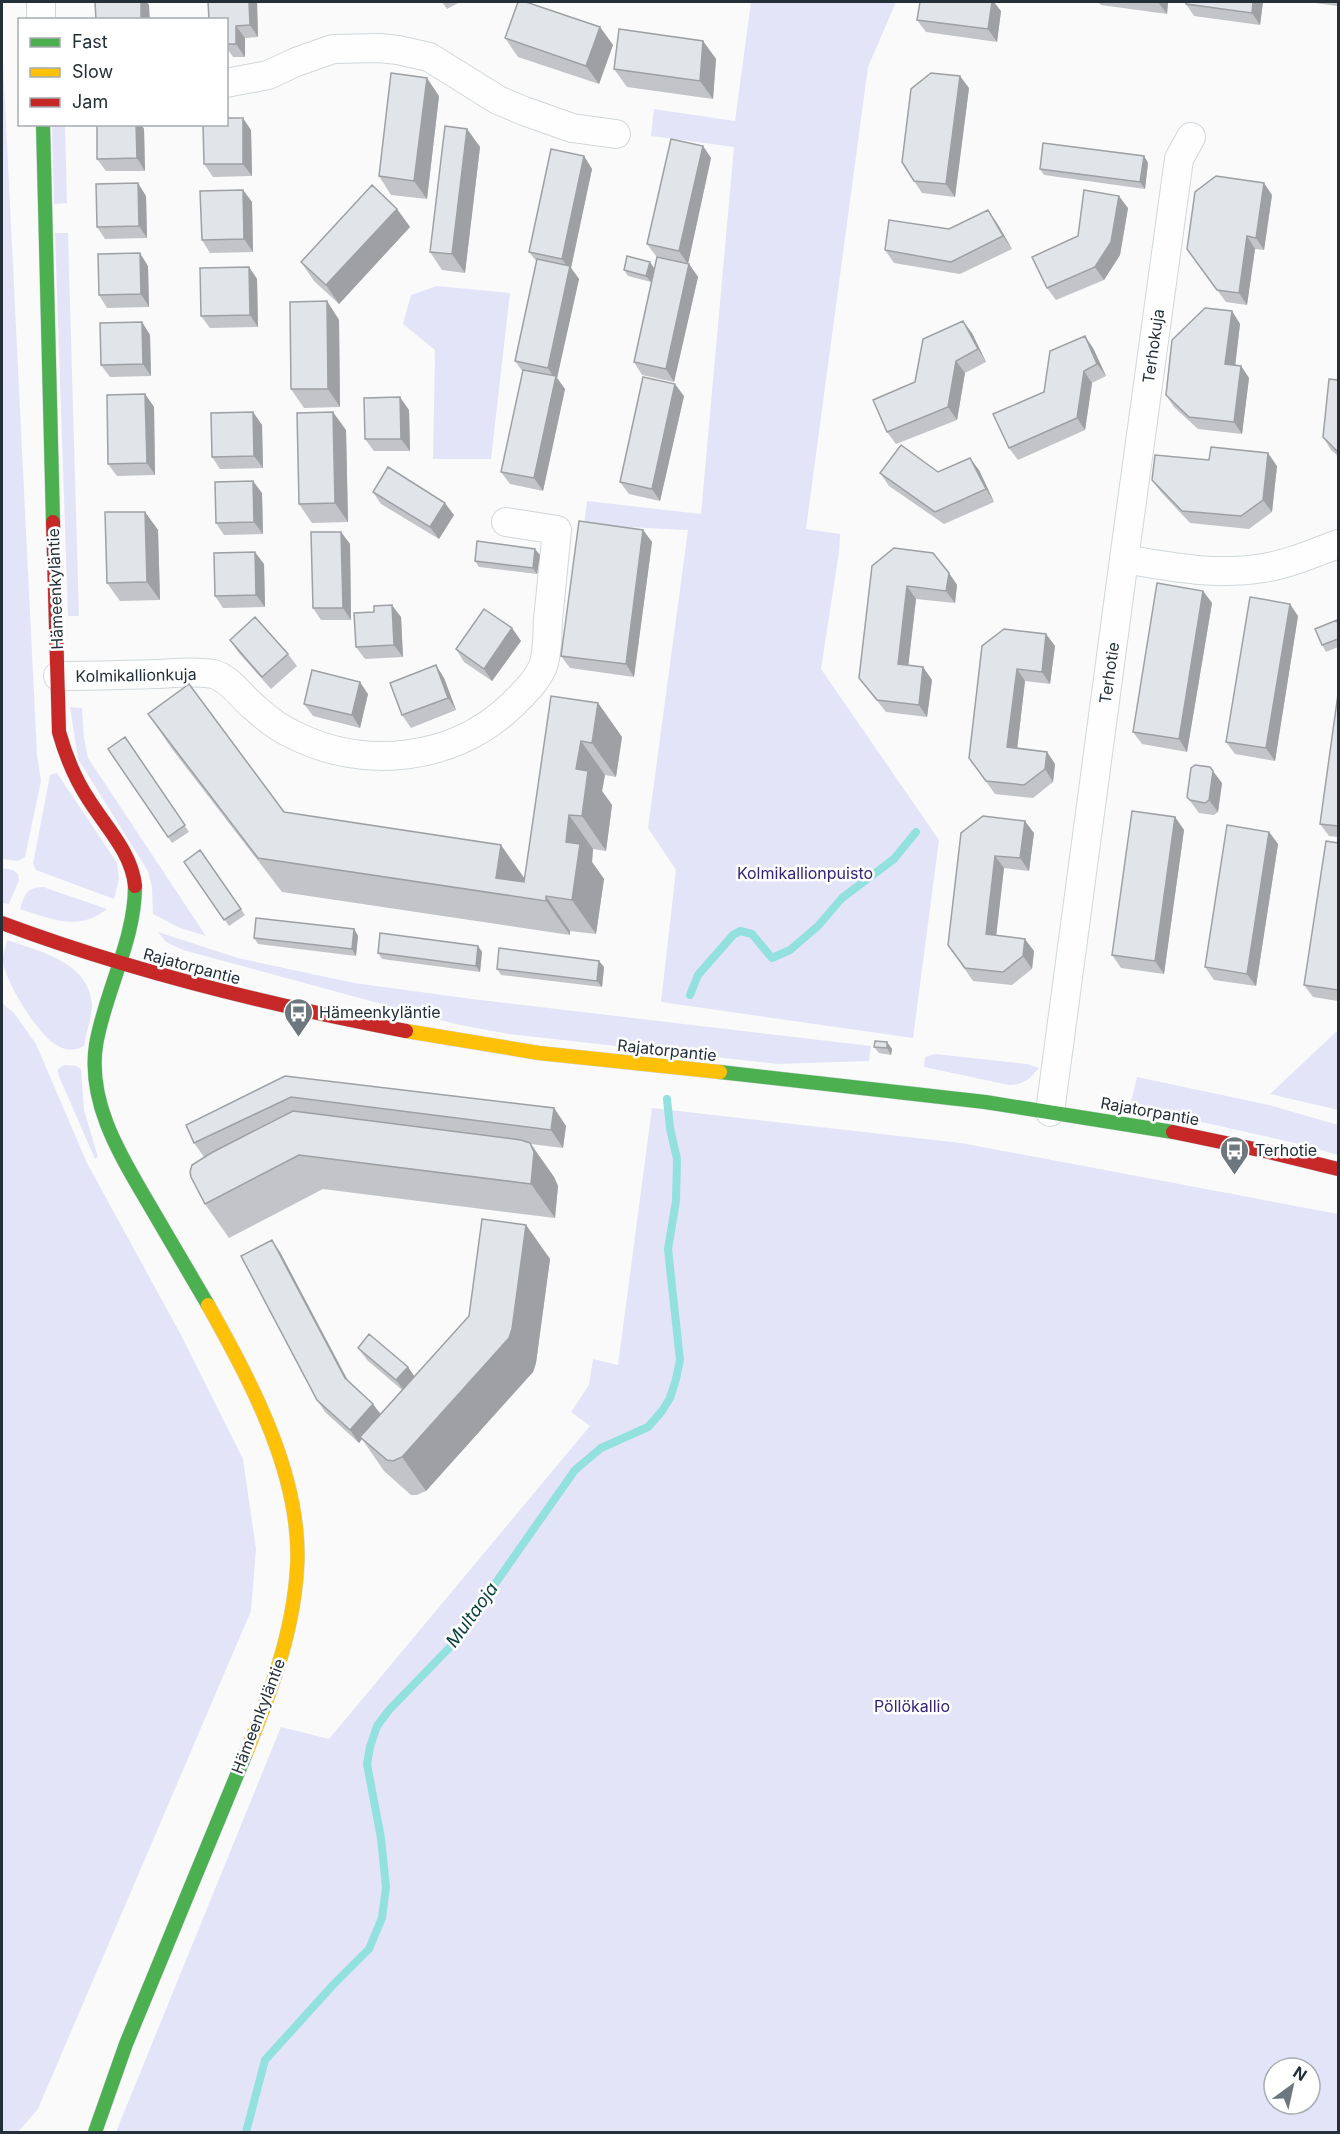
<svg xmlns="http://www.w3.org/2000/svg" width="1340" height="2134" viewBox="0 0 1340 2134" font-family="Inter,sans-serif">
	<rect width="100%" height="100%" fill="#fafafa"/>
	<path fill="#e4e4f9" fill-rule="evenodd" d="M751,2H896L868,67L806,529L840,534L839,552L821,669L939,840L913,1038L661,1002L676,870L648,828L688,530L584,525L587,501L701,514L734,147L651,136L654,109L735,121Z
		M2,42L37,755L41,781L25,857L18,861L2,859Z
		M52,125H65L67,203L54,204Z
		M55,233H68L79,616H68Z
		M437,286L510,293L491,459H433L435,350L403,324L411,295Z
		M70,707L82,708L84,738L88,758L206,936L180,928L153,914L152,888L148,871L78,759Z
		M57,773L117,863L119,879L114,899L36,870L33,864L50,775Z
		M2,868L13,870L18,874L19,880L9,904L2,903Z
		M43,887L107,909C78,932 52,919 20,909C25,894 26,888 43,887Z
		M158,932L238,958L354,983L472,999L871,1046L869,1061L778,1064L509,1034L455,1024L183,950L166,942Z
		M7,940C39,951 89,962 92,1004C92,1017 86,1033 84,1046C75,1051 67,1051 58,1046C39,1037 6,983 3,962C2,955 6,947 7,940Z
		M2,1003L14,1013L36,1044L87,1163L181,1335L243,1459L256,1549L251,1611L38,2109L18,2132H2Z
		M1338,1030V1110L1270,1094Z
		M935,1054L1027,1064L1039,1068C1030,1079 1023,1085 1009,1085L924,1067L925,1057Z
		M64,1065L76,1066L81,1069L84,1110L98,1157L95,1159L58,1074V1069Z
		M1137,1077L1269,1105L1338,1125V1155L1304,1145L1130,1106Z
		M652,1108L961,1143L1338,1214V2132H116L281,1727L329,1739L590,1426L571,1412L589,1385L593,1359L618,1365ZM1274,2068H1310V2104H1274Z"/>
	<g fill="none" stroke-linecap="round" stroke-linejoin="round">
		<path stroke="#92e1de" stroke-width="8" d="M690,995L698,975L733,935L740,931L752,934L772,958L790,950L818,926L842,898L894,859L916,832
			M246,2132L265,2060L333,1985L369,1949L382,1918L386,1887L381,1838L367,1764L370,1747L377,1726L389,1710L452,1645L575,1470L601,1448L648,1427L662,1411L670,1398L676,1379L680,1360L668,1249L676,1201L677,1159L670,1128L667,1099"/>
		<defs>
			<path id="street" d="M41,2V20
				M226,83L268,75L296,62L333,49L379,48L398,50L429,57L498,100L524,111L572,128L616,134
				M1124,559L1179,159L1191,137
				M58,676C92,676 125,675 159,674C176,673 196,671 213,674C230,678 242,698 255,708C266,718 279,728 292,734C364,771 454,761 512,705C524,693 537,681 543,666C548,653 547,634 548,620C551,590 554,560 557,530L506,522
				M1050,1112L1124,559C1170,567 1216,576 1263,568C1289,564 1314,553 1338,544"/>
			<path id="fast" d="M43,124L53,522
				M135,886C135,941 105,991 96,1045C87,1104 122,1158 150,1206C169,1239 189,1272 208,1305
				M720,1072L985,1102L1173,1132
				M95,2132L126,2044L246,1753"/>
			<path id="slow" d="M406,1031L539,1053L720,1072
				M208,1305C251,1382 303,1478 297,1569C293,1634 270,1694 246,1753"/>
			<path id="jam" d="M53,522L59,732C66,757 75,779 89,800C106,827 132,853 135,886
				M2,923C133,972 269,1005 406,1031
				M1173,1132L1269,1152L1338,1169"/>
		</defs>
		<use href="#street" stroke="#d0d7db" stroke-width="30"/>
		<use href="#fast" stroke="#d0d7db" stroke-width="15"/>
		<use href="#slow" stroke="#d0d7db" stroke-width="15"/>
		<use href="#jam" stroke="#d0d7db" stroke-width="15"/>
		<use href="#street" stroke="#fefefe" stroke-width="28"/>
		<use href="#fast" stroke="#4caf50" stroke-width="14"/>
		<use href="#slow" stroke="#ffc107" stroke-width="14"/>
		<use href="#jam" stroke="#c62828" stroke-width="14"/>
	</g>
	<path fill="#c2c4c8" d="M257,2L258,37L245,38V57H233L226,47V20Z
		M442,2H460L447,9Z
		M1098,2H1168L1167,14L1101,5Z
		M1263,2L1260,25L1194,16L1186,4Z
		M1314,2H1338V6L1315,3Z
		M1001,11L997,42L926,32L917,20Z
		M600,27L613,45L599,84L518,57L505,38Z
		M703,41L716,59L713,99L627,87L614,69Z
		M969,88L955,197L922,193L914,181Z
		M439,96L427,199L391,195L379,176Z
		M97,124H141L144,129L145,171H106L97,159Z
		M467,129L480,147L465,273L442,270L430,252Z
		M251,130L252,176L213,177L204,164Z
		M703,146L711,158L688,264L656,256L647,244Z
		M584,156L592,169L571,268L579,279L557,378L565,389L543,491L510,484L501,472L523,372L515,361L537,262L529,252Z
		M1144,156L1148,163L1145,189L1044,175L1040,169Z
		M243,190L252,202L253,252L210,253L202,240Z
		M1272,195L1264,250L1255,249L1247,305L1226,302L1187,249Z
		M146,196L147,238L105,239L97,227Z
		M1128,208L1120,255L1104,280L1056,300L1047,288L1078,236Z
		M397,209L410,227L339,304L314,281L301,262Z
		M997,223L1012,249L960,274L894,263L885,250L949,229Z
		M689,264L698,277L674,382L642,375L634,362Z
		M148,266L149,307L107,308L99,295Z
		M249,267L257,279L258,327L210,328L201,316Z
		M654,268L651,282L628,276L624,270Z
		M327,301L339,320L340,407L304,408L291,389Z
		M1232,311L1240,324L1235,365L1241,366L1249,378L1242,434L1198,429L1174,407L1166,395Z
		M142,322L150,335L151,376L110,377L101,365Z
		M972,333L986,362L965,373L957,420L896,444L887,432L915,382Z
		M1093,348L1106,376L1092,383L1085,430L1018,460L1009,448Z
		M1338,380V456L1331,450L1323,437Z
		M145,394L154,407L155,475L117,476L108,464Z
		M684,396L660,501L629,494L620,482Z
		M409,410L410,451H374L365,439Z
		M253,412L262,425L263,468L220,469L212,457Z
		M346,430L348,522L312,523L299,504Z
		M1209,460L1277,466L1272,512L1249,529L1190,523L1161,492L1152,480Z
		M979,470L994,502L944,524L889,486L880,473Z
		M373,492L454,515L439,539L381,504Z
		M262,493L263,534L224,535L216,523Z
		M145,512L158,530L160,600L120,601L107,583Z
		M643,530L652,542L634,677L570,668L561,656Z
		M341,532L350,544L351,620H321L313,608Z
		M540,555L537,574L479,567L475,561Z
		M264,564L265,607L223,608L215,596Z
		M872,566L949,573L957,585L955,603L916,599L908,666L923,667L932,680L927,717L886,712L859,678Z
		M1203,591L1212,603L1187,752L1142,744L1133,732Z
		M1298,616L1275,761L1235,754L1226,742Z
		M401,617L403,657L365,659L356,647Z
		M1338,622V647L1326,652L1322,645Z
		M512,628L521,641L492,681L464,662L456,649Z
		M1046,634L1055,646L1050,684L1025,681L1017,748L1047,752L1055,764L1053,782L1033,798L995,794L969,758L982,646Z
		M230,640L288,654L297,666L271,689L238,652Z
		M444,678L456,710L411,728L402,715Z
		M368,694L360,728L313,716L304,704Z
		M1338,694V837L1329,836L1320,824Z
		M551,696L598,703L622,737L616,777L605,775L602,791L612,805L606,851L593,849L592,862L604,879L596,934L570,931V935L282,892L172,749L148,714L284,812L525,879Z
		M125,737L189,832L172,843L108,749Z
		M1222,783L1218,812L1214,815L1199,813L1187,797Z
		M1175,817L1184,830L1164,974L1121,968L1112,955Z
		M1269,832L1278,844L1256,986L1214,980L1205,967Z
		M961,833H1034L1029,871L1004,868L996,935L1034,951L1032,969L1012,985L973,981L948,945Z
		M1338,843V1001L1313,997L1304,985Z
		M200,850L245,915L229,926L184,862Z
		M354,929L358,936L356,956L258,944L254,938Z
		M478,946L482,952L480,972L382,959L378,953Z
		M604,967L602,987L501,975L497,969Z
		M887,1042L892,1049L891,1055L879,1053L874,1047Z
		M285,1076L554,1108L566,1126L563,1148L531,1144L554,1177L558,1186L555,1218L323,1189L229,1238L205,1204L204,1157L194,1143Z
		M526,1225L550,1259L536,1363L533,1372L426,1491L417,1495H411L384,1471L362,1439L359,1443L325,1412L317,1400L280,1252L349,1382L381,1414L402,1390L367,1360L358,1348L408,1367L415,1377L469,1316Z"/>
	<path fill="#9ea0a3" d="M141,2H147L149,5L150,20H141Z
		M249,2H257L258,37L250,25Z
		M992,2H994L1001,11L997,42L988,29Z
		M1158,2H1168L1167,14Z
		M1253,2H1263L1260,25L1252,13Z
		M236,26L245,38V57L236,44Z
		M600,27L613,45L599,84L586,66Z
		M703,41L716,59L713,99L700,81Z
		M960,76L969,88L955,197L946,184Z
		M427,78L439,96L427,199L414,181Z
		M243,118L251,130L252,176L243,164Z
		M136,124H141L144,129L145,171L137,158Z
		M467,129L480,147L465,273L452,254Z
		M703,146L711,158L688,264L679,251Z
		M584,156L592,169L571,268L579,279L557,378L565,389L543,491L534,478L555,379L548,368L569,269L562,259Z
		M1144,156L1148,163L1145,189L1140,182Z
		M138,183L146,196L147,238L139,226Z
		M1264,183L1272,195L1264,250L1256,238Z
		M243,190L252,202L253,252L244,239Z
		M1119,196L1128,208L1120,255L1104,280L1095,267Z
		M397,209L410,227L339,304L326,285Z
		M988,210L997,223L1012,249L1003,236Z
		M1247,236L1255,249L1247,305L1239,293Z
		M140,253L148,266L149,307L141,294Z
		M650,262L654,268L651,282L646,276Z
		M689,264L698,277L674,382L666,369Z
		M249,267L257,279L258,327L250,315Z
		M327,301L339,320L340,407L328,389Z
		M1232,311L1240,324L1234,376L1225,364Z
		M963,321L972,333L986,362L978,349Z
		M142,322L150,335L151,376L143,364Z
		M1085,336L1093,348L1106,376L1097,364Z
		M956,361L965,373L957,420L948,407Z
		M1241,366L1249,378L1242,434L1234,422Z
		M1084,371L1092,383L1085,430L1077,418Z
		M675,384L684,396L660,501L652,489Z
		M145,394L154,407L155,475L147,463Z
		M400,397L409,410L410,451L401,439Z
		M253,412L262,425L263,468L254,456Z
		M333,412L346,430L348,522L335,503Z
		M1268,453L1277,466L1272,512L1263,500Z
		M970,458L979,470L994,502L986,489Z
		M253,481L262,493L263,534L254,522Z
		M445,503L454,515L439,539L430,527Z
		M145,512L158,530L160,600L147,582Z
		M643,530L652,542L634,677L626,664Z
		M341,532L350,544L351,620L343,608Z
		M535,549L540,555L537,574L533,568Z
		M255,552L264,564L265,607L256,595Z
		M949,573L957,585L955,603L946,591Z
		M907,586L916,599L907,677L898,664Z
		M1203,591L1212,603L1187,752L1179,739Z
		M1290,604L1298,616L1275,761L1266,748Z
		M392,605L401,617L403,657L394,645Z
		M512,628L521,641L492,681L484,669Z
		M1046,634L1055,646L1050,684L1042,672Z
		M436,665L444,678L456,710L448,698Z
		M923,667L932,680L927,717L919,705Z
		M1017,669L1025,681L1016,759L1007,747Z
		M360,682L368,694L360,728L352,715Z
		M598,703L622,737L616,777L592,743Z
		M581,741L605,775L602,791L612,805L606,851L582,816L576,769Z
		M1047,752L1055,764L1053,782L1045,769Z
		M1213,771L1222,783L1218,812L1209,800Z
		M569,815L593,849L592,862L604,879L596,934L572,900L566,842Z
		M1175,817L1184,830L1164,974L1155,961Z
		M1025,821L1034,833L1029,871L1020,858Z
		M1269,832L1278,844L1256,986L1247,974Z
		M501,845L525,879L522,897L496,878Z
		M995,856L1004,868L995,946L986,934Z
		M546,896L570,931V935L546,901Z
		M354,929L358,936L356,956L352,949Z
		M1025,939L1034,951L1032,969L1023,956Z
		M478,946L482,952L480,972L476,966Z
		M599,961L604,967L602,987L597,981Z
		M887,1042L892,1049L891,1055L887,1048Z
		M554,1108L566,1126L563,1148L551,1130Z
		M530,1143L554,1177L558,1186L555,1218L531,1184Z
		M526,1225L550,1259L536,1363L533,1372L426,1491L402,1457Z
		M272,1240L280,1252L353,1391L345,1378Z
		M408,1367L416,1379L405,1392L396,1380Z
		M373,1404L382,1416L360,1437L362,1439L359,1443L350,1430Z"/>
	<path fill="#e1e4e9" stroke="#9ea0a3" stroke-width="1.5" d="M95,2H141V20H96Z
		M208,2H249L250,25L236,26V44H226V20H209Z
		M518,2H526L600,27L586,66L505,38Z
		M920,2H992L988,29L917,20Z
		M1186,2H1253L1252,13L1186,4Z
		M619,29L703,41L700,81L614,69Z
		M391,73L427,78L414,181L379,176Z
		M931,73L960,76L946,184L914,181L902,162L911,89Z
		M226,118H243V164H204L203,124H226Z
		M97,124H136L137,158L97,159Z
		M445,126L467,129L452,254L430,252Z
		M671,139L703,146L679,251L647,244Z
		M1043,143L1144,156L1140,182L1040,169Z
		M551,149L584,156L562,259L529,252Z
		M1216,176L1264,183L1256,238L1247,236L1239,293L1217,290L1187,249L1195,192Z
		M138,183L139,226L97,227L96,184Z
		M372,185L397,209L326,285L301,262Z
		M243,190L244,239L202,240L200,191Z
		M1084,190L1119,196L1111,242L1095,267L1047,288L1032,257L1078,236Z
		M988,210L1003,236L951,262L885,250L889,220L949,229Z
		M140,253L141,294L99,295L98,254Z
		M627,256L650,262L646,276L624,270Z
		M657,257L689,264L666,369L634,362Z
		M537,259L570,266L548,368L515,361Z
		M249,267L250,315L201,316L200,268Z
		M327,301L328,389H291L290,302Z
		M1205,308L1232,311L1225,364L1241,366L1234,422L1189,417L1166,395L1172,340Z
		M963,321L978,349L956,361L948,407L887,432L873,400L915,382L923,339Z
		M142,322L143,364L101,365L100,323Z
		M1085,336L1097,364L1084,371L1077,418L1009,448L993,414L1044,392L1050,351Z
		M523,370L556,376L534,478L501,472Z
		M643,377L675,384L652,489L620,482Z
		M1329,379L1338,380V452L1323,437Z
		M145,394L147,463L108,464L107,395Z
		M400,397L401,439H365L364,398Z
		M253,412L254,456L212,457L211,413Z
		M333,412L335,503L299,504L297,413Z
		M901,445L938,472L970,458L986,489L935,512L880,473Z
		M1211,447L1268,453L1263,500L1241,516L1182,511L1152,480L1155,455L1209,460Z
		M388,467L445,503L430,527L373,492Z
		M253,481L254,522L216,523L215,482Z
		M105,512H145L147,582L107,583Z
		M579,521L643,530L626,664L561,656Z
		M311,532H341L343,608H313Z
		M477,541L535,549L533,568L475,561Z
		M894,548L933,553L949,573L946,591L907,586L898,664L923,667L919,705L877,700L859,678L872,566Z
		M255,552L256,595L215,596L214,553Z
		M1157,583L1203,591L1179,739L1133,732Z
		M1250,597L1290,604L1266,748L1226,742Z
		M392,605L394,645L356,647L354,613L374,612V606Z
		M484,609L512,628L484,669L456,649Z
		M255,617L288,654L262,677L230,640Z
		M1337,620L1338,624V639L1322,645L1315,629Z
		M1004,629L1046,634L1042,672L1017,669L1007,747L1047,752L1045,769L1024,785L986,781L969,758L982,646Z
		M436,665L448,698L402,715L390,683Z
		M312,670L360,682L352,715L304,704Z
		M189,684L284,812L501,845L496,878L524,882L551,696L598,703L592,743L581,741L576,769L588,771L582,816L569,815L566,842L580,844L572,900L546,896V901L258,858L148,714Z
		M1338,694V826L1320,824Z
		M125,737L185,825L168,837L108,749Z
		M1195,765L1210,767L1213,771L1209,800L1205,803L1190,800L1187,797L1191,768Z
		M1132,811L1175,817L1155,961L1112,955Z
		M983,816L1025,821L1020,858L995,856L986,934L1025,939L1023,956L1003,972L965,968L948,945L961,833Z
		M1227,825L1269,832L1247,974L1205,967Z
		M1326,841L1338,843V990L1304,985Z
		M200,850L241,909L224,920L184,862Z
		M256,918L354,929L352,949L254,938Z
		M380,933L478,946L476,966L378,953Z
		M499,948L599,961L597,981L497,969Z
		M875,1041L887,1042V1048L874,1047Z
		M285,1076L554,1108L551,1130L291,1097L194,1143L186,1125Z
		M293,1111L521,1140L530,1143L534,1152L531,1184L299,1155L205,1204L191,1177L190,1172L192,1165L211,1153Z
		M482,1219L526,1225L512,1329L509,1338L402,1457L393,1461L387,1460L360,1437L469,1316Z
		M272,1240L345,1378L373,1404L350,1430L317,1400L241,1256Z
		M369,1334L408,1367L396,1380L358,1348Z"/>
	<defs>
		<symbol id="bus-pin" viewBox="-11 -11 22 30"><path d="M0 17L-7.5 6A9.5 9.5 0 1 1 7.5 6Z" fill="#6e777d" stroke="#fff"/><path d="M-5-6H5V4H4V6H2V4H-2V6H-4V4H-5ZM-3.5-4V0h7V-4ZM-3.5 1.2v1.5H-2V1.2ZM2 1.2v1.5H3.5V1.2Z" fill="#fff"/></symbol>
	</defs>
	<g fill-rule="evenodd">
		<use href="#bus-pin" x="282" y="996" width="33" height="45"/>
		<use href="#bus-pin" x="1218" y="1134" width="33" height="45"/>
	</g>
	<g text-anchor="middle" stroke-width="5" stroke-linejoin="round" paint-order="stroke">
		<g font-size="16" fill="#233039" stroke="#fff">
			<text transform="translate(1153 346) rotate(-82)" y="6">Terhokuja</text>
			<text transform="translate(55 589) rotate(-92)" y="6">Hämeenkyläntie</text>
			<text transform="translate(1109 673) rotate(-82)" y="6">Terhotie</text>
			<text transform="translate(136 675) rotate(-1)" y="6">Kolmikallionkuja</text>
			<text transform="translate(192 966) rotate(15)" y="6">Rajatorpantie</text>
			<text transform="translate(667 1050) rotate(6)" y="6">Rajatorpantie</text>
			<text transform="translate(1150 1111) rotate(10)" y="6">Rajatorpantie</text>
			<text transform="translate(258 1716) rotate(-69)" y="6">Hämeenkyläntie</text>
		</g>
		<g font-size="16" fill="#352477" stroke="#fff">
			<text x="805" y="879">Kolmikallionpuisto</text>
			<text x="912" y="1712">Pöllökallio</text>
		</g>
		<g font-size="16" fill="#233039" stroke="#fff" text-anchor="start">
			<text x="319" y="1018">Hämeenkyläntie</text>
			<text x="1255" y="1156">Terhotie</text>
		</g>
		<g font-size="18" font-style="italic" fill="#093f3e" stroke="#fff">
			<text transform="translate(472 1615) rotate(-54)" y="6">Multaoja</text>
		</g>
	</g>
	<rect width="1340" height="2134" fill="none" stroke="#233039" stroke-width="6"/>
	<rect x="18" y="18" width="210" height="108" fill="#ffffff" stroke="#a7acb0" stroke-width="1.5"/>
	<rect x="30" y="38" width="30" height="9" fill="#4caf50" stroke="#a7acb0" stroke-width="1.5"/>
	<text x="72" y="48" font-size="18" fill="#233039">Fast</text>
	<rect x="30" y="68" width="30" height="9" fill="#ffc107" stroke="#a7acb0" stroke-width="1.5"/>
	<text x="72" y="78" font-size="18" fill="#233039">Slow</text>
	<rect x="30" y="98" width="30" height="9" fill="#c62828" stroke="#a7acb0" stroke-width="1.5"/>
	<text x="72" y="108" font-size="18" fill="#233039">Jam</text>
	<g transform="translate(1292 2086) rotate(33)"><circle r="28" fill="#ffffff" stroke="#a7acb0" stroke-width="1.5"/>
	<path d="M0-4.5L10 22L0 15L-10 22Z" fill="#6e777d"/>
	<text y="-9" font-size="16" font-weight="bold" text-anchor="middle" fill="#233039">N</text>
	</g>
</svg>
